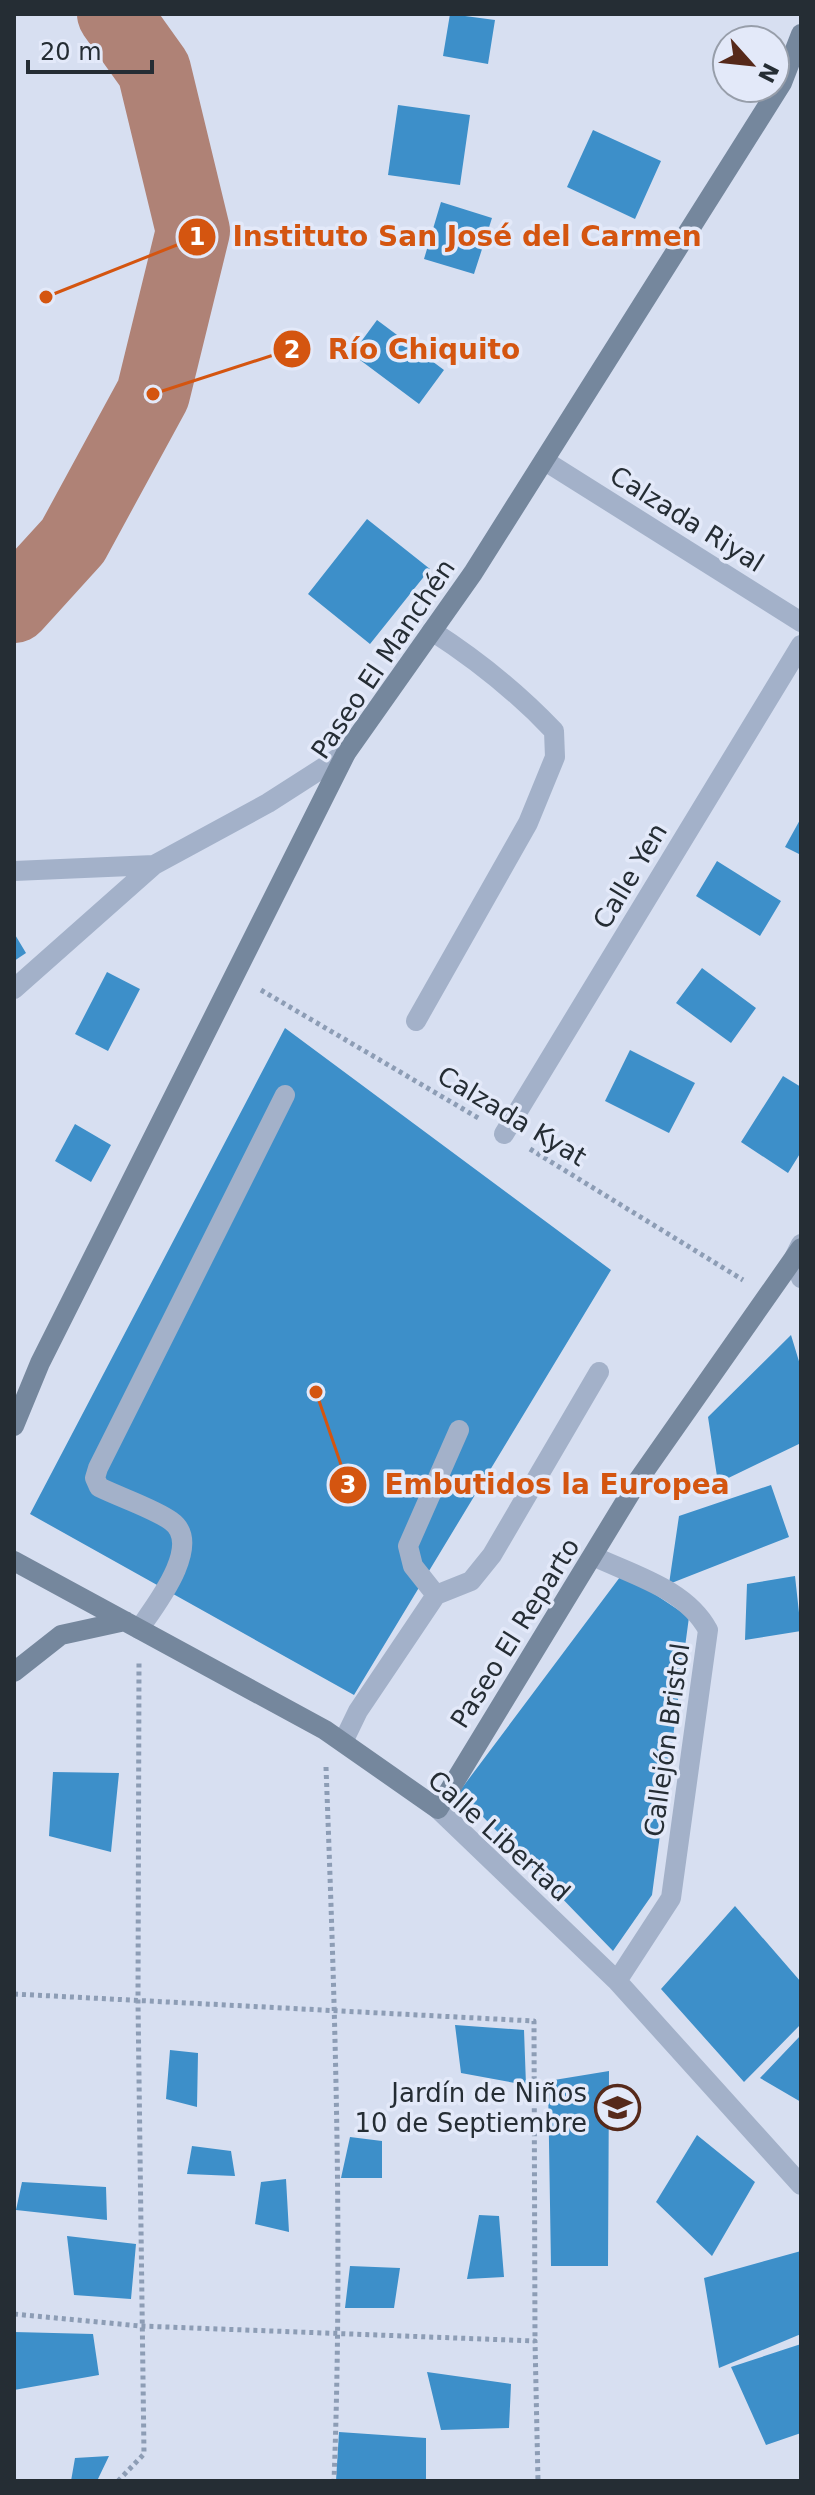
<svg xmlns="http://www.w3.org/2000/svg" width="815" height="2495" viewBox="0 0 815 2495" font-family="'DejaVu Sans',sans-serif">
	<rect width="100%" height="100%" fill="#d7dff1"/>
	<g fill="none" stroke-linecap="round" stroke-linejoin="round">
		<path stroke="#af8276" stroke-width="74" d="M14,606L73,541L153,394L193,231L154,70L114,14"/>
	</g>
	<path fill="#3d8fc9" d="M450,14L495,20L488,64L443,56Z
		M398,105L470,115L460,185L388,175Z
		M593,130L661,161L635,219L567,187Z
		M441,202L492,218L474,274L424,259Z
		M377,320L444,370L419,404L352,354Z
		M367,519L430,569L370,644L308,594Z
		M801,818V855L785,847Z
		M717,861L781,901L760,936L696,896Z
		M14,933L26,953L14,961Z
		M702,968L756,1008L731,1043L676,1003Z
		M107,972L140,989L108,1051L75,1034Z
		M285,1028L611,1270L354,1695L30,1514Z
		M630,1050L695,1083L669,1133L605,1101Z
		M783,1076L801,1087V1152L788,1173L741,1142Z
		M75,1124L111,1145L91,1182L55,1161Z
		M791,1335L801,1368V1443L718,1483L708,1417Z
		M771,1485L789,1537L669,1584L679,1516Z
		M623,1573L689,1617L652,1895L613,1951L459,1792Z
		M795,1576L801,1631L745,1640L747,1584Z
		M53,1772L119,1773L111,1852L49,1836Z
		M735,1906L801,1982V2024L744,2082L661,1989Z
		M455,2025L524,2030L526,2085L461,2073Z
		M801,2035V2102L760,2078Z
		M170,2050L198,2053L197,2107L166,2099Z
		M609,2071L608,2266H551L548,2081Z
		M697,2135L755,2182L712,2256L656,2202Z
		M350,2137L382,2141V2178H341Z
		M192,2146L231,2151L235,2176L187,2174Z
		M286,2179L289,2232L255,2224L261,2182Z
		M22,2182L106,2187L107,2220L16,2210Z
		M479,2215L499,2216L504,2277L467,2279Z
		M67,2236L136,2244L131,2299L74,2295Z
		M801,2251V2334L719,2368L704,2278Z
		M350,2266L400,2268L394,2308H345Z
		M14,2332L93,2334L99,2375L14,2390Z
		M801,2344V2433L766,2445L731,2367Z
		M427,2372L511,2384L509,2428L441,2430Z
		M339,2432L426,2438V2481H336Z
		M109,2456L97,2481H71L75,2458Z"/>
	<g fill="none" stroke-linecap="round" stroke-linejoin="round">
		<path stroke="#8d9db5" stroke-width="5" stroke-dasharray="4 4" stroke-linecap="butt" d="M261,990L480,1119
			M530,1149L743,1280
			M326,1767C335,2005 343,2243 334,2481
			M14,1994L534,2021L535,2341
			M14,2314L140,2326L535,2341L538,2481
			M118,2481L144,2454L138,2002L139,1662"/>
		<path stroke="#a3b1c9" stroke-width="20" d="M416,1021L528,823L555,757L554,731C517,692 477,660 432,631
			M436,1595L413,1566L408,1546L459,1430
			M139,1629C155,1606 204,1544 171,1521C155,1509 119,1497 99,1487L95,1478L98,1468L285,1095
			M343,1742L358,1711L436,1595L471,1581L492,1555L599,1372"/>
		<path stroke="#a3b1c9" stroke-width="20" d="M545,461L801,622
			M14,871L154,865L268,803L346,753
			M14,989L154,865
			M504,1134L801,645
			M801,1244L795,1256L801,1278
			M593,1556C633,1575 686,1589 708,1630L671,1898L617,1981
			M438,1809L617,1981L801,2185"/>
		<path stroke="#75879d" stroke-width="20" d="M14,1426L40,1363L346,753L473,573L782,83L801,34
			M14,1561L325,1730L438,1809L639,1479L801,1248
			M14,1672L61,1635L125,1621"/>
	</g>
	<defs>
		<symbol id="school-ring" viewBox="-11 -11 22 22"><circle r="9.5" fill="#e3e9f9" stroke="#56291a" stroke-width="1.5"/><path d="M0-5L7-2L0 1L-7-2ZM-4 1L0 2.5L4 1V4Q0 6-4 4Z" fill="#56291a"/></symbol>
	</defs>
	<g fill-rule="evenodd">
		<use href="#school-ring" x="592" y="2082" width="51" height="51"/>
	</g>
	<g text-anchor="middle" stroke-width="7" stroke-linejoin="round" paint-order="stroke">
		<g font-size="26" fill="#252d34" stroke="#e3e9f9">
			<text transform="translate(687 519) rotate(32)" y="9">Calzada Riyal</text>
			<text transform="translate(383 659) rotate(-56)" y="9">Paseo El Manchén</text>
			<text transform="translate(630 876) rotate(-59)" y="9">Calle Yen</text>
			<text transform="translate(512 1116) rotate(31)" y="9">Calzada Kyat</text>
			<text transform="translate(515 1633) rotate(-58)" y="9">Paseo El Reparto</text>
			<text transform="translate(667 1740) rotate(-82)" y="9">Callejón Bristol</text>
			<text transform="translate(499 1836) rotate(42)" y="9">Calle Libertad</text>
		</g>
		<g font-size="26" fill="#252d34" stroke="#e3e9f9" text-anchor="end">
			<text x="587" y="2102">Jardín de Niños<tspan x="587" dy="30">10 de Septiembre</tspan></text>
		</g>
	</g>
	<path fill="none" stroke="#d45510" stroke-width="3" d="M46 297L197 237M153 394L292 349M316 1392L348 1485"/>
	<g fill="#d45510" stroke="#e3e9f9" stroke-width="3">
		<circle cx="46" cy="297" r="8"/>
		<circle cx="153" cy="394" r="8"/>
		<circle cx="316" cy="1392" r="8"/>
		<circle cx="197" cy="237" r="20"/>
		<circle cx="292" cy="349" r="20"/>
		<circle cx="348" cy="1485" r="20"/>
	</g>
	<g font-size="24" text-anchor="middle" font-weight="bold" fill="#fff">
		<text x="197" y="245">1</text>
		<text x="292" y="358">2</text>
		<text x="348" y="1493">3</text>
	</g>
	<g font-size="28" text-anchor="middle" font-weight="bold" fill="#d45510" stroke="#e3e9f9" stroke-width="7" stroke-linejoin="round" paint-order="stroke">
		<text x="467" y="246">Instituto San José del Carmen</text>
		<text x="424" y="359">Río Chiquito</text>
		<text x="557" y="1494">Embutidos la Europea</text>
	</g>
	<rect width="815" height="2495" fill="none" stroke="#252d34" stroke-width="32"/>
	<g transform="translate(751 64) rotate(117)"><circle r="38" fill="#e3e9f9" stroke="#979eaa" stroke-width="2"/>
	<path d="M0-6L14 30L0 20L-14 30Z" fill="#56291a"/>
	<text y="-12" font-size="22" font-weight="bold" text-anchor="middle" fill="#252d34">N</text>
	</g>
	<path d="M28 60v12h124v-12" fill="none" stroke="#252d34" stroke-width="4"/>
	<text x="40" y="60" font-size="24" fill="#252d34" stroke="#e3e9f9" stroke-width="6" paint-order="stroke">20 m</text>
</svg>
